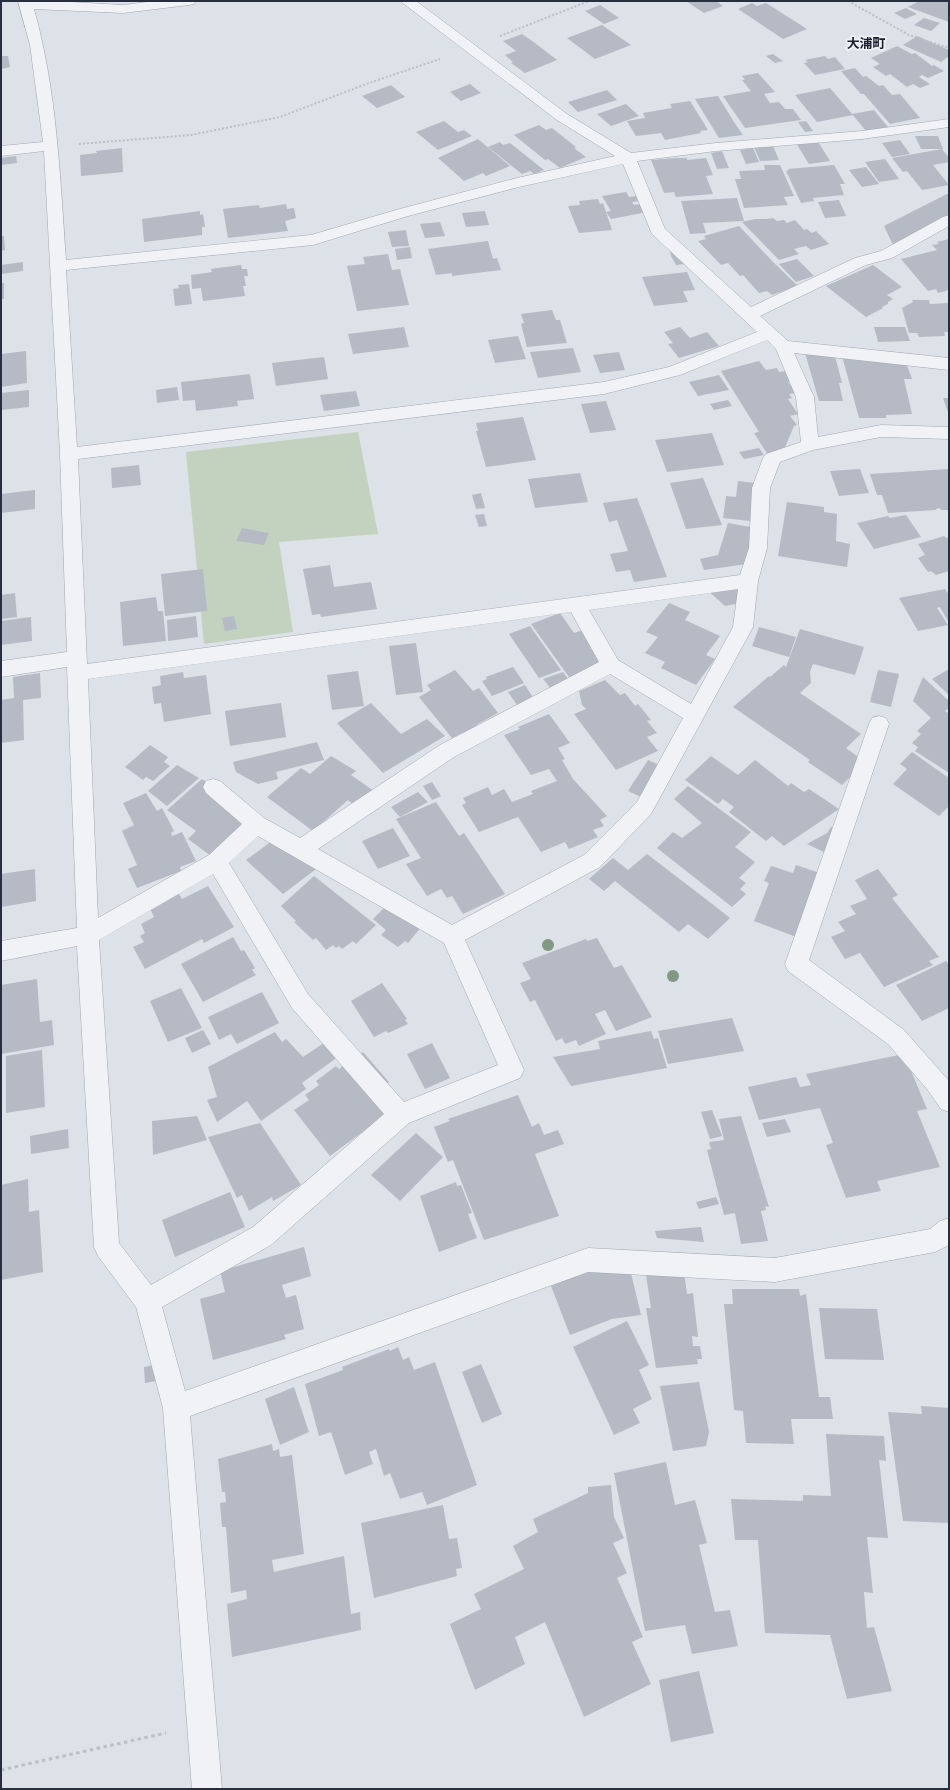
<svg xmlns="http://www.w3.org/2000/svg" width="950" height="1790" viewBox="0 0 950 1790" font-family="'Alegreya Sans','Noto Sans JP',sans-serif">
	<rect width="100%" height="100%" fill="#dde1e8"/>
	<path fill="#c2d2be" d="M358,432L378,534L279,542L293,632L204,644L186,452Z"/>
	<path fill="#b5bac5" d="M686,1H716L723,6L704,13Z
		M919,1H949V22L908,7Z
		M752,3L757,6L766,3L807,29L783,39L738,9Z
		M600,5L619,18L604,24L585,11Z
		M906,8L917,14L905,19L894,13Z
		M924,18L940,23L931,31L914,25Z
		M602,25L631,45L595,59L567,38Z
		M522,34L535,43L557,60L525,73L511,63L513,62L505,55L516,51L503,41Z
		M917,36L949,50V56L941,62L903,45Z
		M897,46L912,54L915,53L932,66L934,65L944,71L928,78L922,75L919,77L930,84L920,88L913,84L907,87L890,74L886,76L873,67L880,64L871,58Z
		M773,54L783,61L775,63L766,56Z
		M1,56H8L10,67L1,69Z
		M825,56L828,59L835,57L845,69L815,75L804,63L808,62L805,60Z
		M855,68L863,77L866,76L879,86L883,85L892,95L900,94L920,118L890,124L864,94H861L841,71Z
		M758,73L775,92L764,94L770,103L779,102L785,109H793L801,120L745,128L723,96L751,91L742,80H745L742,76Z
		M470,84L481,93L461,101L450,92Z
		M391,85L405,97L377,108L362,96Z
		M830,88L853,115L817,122L795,95Z
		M607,90L617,100L578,112L568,102Z
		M718,96L734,122L743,135L719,138L695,99Z
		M690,101L708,130L700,131L701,133L665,140L661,133L636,136L627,121L645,118L643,113L672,108L670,104Z
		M626,104L639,116L611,126L597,114Z
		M874,110L888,127L866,131L852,114Z
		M444,121L458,132L464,130L472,136L438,150L416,132Z
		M806,121L813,131L805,132L798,122Z
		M539,125L546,130L552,128L576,147L574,148L586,157L560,168L548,159L545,160L514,135Z
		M915,136H938L943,149H921Z
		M478,139L510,166L486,176L483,173L464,181L438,158Z
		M817,140L830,161L809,164L796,143Z
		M900,140L910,154L892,157L882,143Z
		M500,142L503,145L510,143L544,170L534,174L530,171L522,174L488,147Z
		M773,146L779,160L760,161L754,147Z
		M122,148L123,172L81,176L80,155L97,153L96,151Z
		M753,148L759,162L746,164L740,150Z
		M942,149L949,158V162L933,165L949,185L922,190L907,171L903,172L892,158Z
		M722,151L729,168L717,169L711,153Z
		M16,156L17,163L1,165V158Z
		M674,158H687V160L706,158L713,175L706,176L713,194L676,197L674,192L664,193L651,160Z
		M885,159L899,179L879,182L865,162Z
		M764,165H780L794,196L784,197L788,205L744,208L735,179H741L739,171L765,170Z
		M834,165L845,184H840L844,195L813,198L814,201L801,203L786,171L789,170L788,169Z
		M866,167L879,184L862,187L849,170Z
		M626,192L629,197L644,195L648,200L632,202L634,205L647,203L652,211L611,219L606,212L611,211L602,196Z
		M949,193V218L893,245L884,226Z
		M737,198L744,221L703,223L706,233L690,234L681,201Z
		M598,199L600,204L603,203L612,230L579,233L568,206L580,205L579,201Z
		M839,200L846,216L825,218L818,202Z
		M286,204L287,209L294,208L296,218L285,221L288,231L228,238L223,209L259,205L260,208Z
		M200,211V215L203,214L205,227H202V235L144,242L142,219Z
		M485,211L489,225L466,227L462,213Z
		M773,218L777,221L784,220L787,223L795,220L804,230L807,229L812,233L816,231L829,244L811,250L806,246L794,249L799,254L779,260L742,222L755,219H767Z
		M440,222L445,236L425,238L420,224Z
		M739,226L773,262L798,286L772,295L767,291L759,293L743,275L740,276L728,263L721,265L698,241L706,239L704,236Z
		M406,230L409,246L392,247L388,232Z
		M1,236H4L5,250L1,251Z
		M949,239V290L938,293L936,289L928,291L901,259L937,250L932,245L939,244L937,242Z
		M488,241L493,259L497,258L501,270L452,276V273L436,275L428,249Z
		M410,247L412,258L397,260L395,249Z
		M670,249L695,263L676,265L671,256Z
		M388,254L392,270L400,269L409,305L357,311L347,266L365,264L363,257Z
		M797,259L814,276L796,282L779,264Z
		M23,262V271L1,274V265Z
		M241,265L242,269H247L248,276H244L246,286H243L245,296L203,301L201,288L192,289L191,275L212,272L211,269Z
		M873,265L902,287L887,295L893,299L888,302V304L882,307L883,308L866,317L826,286Z
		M687,272L695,290L683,291L688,302L654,306L642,277Z
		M1,283H4V299H1Z
		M189,284L192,304L175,306L173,289L179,288L178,285Z
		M912,300H929L930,304L949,303V332H944L945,336L919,337L917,333H909L902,308L913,302Z
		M552,310L556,320H560L567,343L527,347L521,324L524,323L521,314Z
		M404,327L409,347L353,354L348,334Z
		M680,327L690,338L707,332L719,346L679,358L668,344L673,343L664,332Z
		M874,327H905L910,341L878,342Z
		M518,336L526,359L495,363L488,340Z
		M573,348L581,372L538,378L530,352Z
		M26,351L27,383L1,387V354Z
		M619,352L625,370L600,373L593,355Z
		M834,352L842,383H839L843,401H819L805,353Z
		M842,356L905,360L912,379H904L912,414L886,415V418H859Z
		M324,357L328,379L276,386L272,363Z
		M759,361L766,370L777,368L779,372L786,371L792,381L788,382L796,393L789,394L792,398L788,399L798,414L790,416L797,425L794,426L783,452L768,455L754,433L759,432L721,371Z
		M250,374L254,399L237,401L238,406L196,411L195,400L183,401L181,382Z
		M719,375L729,390L698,396L689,382Z
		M177,387L179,400L157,403L156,390Z
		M29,390V407L1,410V393Z
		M356,391L360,406L324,411L320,395Z
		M943,398H949V415Z
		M728,400L732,406L714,410L710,404Z
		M606,401L616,430L590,433L581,404Z
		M523,417L536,460L486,467L476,431H478L476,423Z
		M712,433L724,465L667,472L655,440Z
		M759,448L764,455L744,459L739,452Z
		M139,465L141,485L112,488L111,468Z
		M860,469L869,493L839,496L830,471Z
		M949,469V510H941L940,508L936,509V510L888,513L882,495H877L870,474Z
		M580,473L588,502L535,508L528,479Z
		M703,478L722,525L686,529L670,483Z
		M738,481L755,483L750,521L723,518L726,496L736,497Z
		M35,490V509L1,513V494Z
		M481,493L485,508L476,509L472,495Z
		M637,498L644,516L667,577L634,582L630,570L616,572L610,554L628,551L617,520L609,522L603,503Z
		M787,502L824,507V512L837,514L836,541L850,544L847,567L778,556Z
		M484,514L487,526L479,527L475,515Z
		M906,515L921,537L874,549L857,523L888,516L890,518Z
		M728,523L756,528L747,564L704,570L700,559L718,555Z
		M242,528L269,533L264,545L236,541Z
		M944,536L946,538L949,537V571L936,575L931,571L928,572L918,558L925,555L918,544Z
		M330,565L334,587L371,582L377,609L321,617L320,614L312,615L303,569Z
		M203,569L207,611L165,616L161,574Z
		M736,586L742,599L740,603L725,606L707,590Z
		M945,589L949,595V623L940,607L937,608L948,625L918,631L899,598Z
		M15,593L17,617L1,619V595Z
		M156,597L158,611H163L166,641L123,646L120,602Z
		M669,603L690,612L685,620L720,636L706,655L715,659L696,685L661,668L665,662L645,653L658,637L646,632Z
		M560,613L574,633L586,629L609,661L569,677L531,624Z
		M196,616L198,637L168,641L167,620Z
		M234,616L237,629L225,631L222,618Z
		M31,617L32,641L1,645V621Z
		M530,626L561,670L539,678L509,634Z
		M759,627L796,637L789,657L752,646Z
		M800,629L864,647L855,675L813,664L810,672L811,683L800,693L861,734L846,748L865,762L842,785L808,762L810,760L733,707L769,676L770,677L784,665L786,667Z
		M416,643L423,692L396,695L389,646Z
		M513,667L524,683L492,696L482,681L487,679L486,677Z
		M949,669V695L932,679Z
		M455,670L473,691L479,688L498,713L476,725L480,728L465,735L462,733L452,738L419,697L431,690L427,685Z
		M878,670L899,674L891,707L870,702Z
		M358,671L364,706L332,710L327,675Z
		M183,672L184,678L206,675L211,714L164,722L161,703L154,704L152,687L161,685L160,676Z
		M563,672L571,683L552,690L543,679Z
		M40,673L41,698L23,700L24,740L1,743V700L14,698L13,677Z
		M923,677L949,701V708L945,711L949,714V773L915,751L918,747L912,743L921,734L917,731L931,718L913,701Z
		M605,680L620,695L625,693L635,706L638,704L651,720L647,721L657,733L647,737L658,751L616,770L574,714L586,709L582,705L579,691Z
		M525,685L534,699L517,705L508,692Z
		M281,703L286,737L230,746L225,711Z
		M371,703L401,734L427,719L445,736L383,773L337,723Z
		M549,714L570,743L558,748L565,759L562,760L573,779L607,816L600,820L604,826L593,830L598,837L569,849L565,842L541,852L518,817L479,832L462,805L466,803L463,798L488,787L492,795L504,789L512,802L533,794L531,791L557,781L549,769L531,775L504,735L520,729L518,727Z
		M317,742L324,760L276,772L278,779L258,784L236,772L233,762Z
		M150,745L168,757L164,762L170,766L153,781L146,777L143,780L125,767Z
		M912,752L949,778V806L939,816L893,784L907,769L900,764Z
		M331,756L356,771L351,775L374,791L356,807L348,800L313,831L267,797L301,768L310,774Z
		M711,756L738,775L755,760L788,786L791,783L804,792L809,789L839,809L784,846L772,836L766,841L729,812L734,807L723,799L718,804L685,780Z
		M648,760L668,769L648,800L628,791Z
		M177,765L199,778L167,806L148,791Z
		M202,779L253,815L211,856L188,839L196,831L167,810Z
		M432,782L441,796L432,800L423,786Z
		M688,786L751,832L735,847L755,862L739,878L746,883L740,889L746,894L732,907L657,848L673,832L682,838L702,823L674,799Z
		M418,792L428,802L400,817L391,807Z
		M146,793L157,811L162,808L174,831L171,833L172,836L182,832L196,861L180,867L181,871L137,888L128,869L137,865L122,831L134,825L123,803Z
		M436,802L459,836L464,833L505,894L463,914L452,896L447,898L441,889L427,896L406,864L421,858L396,819Z
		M831,827L848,836L828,854L807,844L827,833Z
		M393,828L410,856L378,869L362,841Z
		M276,838L316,869L283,894L246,860Z
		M647,854L711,903L730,918L708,939L688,924L679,932L615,881L604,891L589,879L613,858L628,870Z
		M796,865L826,875L804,940L754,921L769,883L764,881L771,866L793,873Z
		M35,869L36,901L1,907V874Z
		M878,869L898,895L892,898L939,957L929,961L933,965L884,987L860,953L845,959L831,937L845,931L838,922L856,914L850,906L867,899L855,880Z
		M314,876L376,925L356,944L353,941L342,949L339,946L336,948L333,945L326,950L316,938L313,940L294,922L296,921L281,906Z
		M208,886L234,927L204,943L202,939L145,969L133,947L144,942L140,936L145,933L141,924L154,917L149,906L177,891L182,899Z
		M392,900L427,920L408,943L405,941L398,947L381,935L386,930L373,919Z
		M233,937L241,951L244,950L255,968L252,970L256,975L203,1002L181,964Z
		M597,938L614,968L622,965L652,1017L616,1031L605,1010L595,1014L606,1034L579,1046L576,1040L565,1044L562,1038L556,1041L535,1000L530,1002L520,983L531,979L522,963L586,939L587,941Z
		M946,961L949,965V1008L922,1021L896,985Z
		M37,979L40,1022L52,1020L54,1045L1,1054V985Z
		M382,983L407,1019L405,1020L408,1024L388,1033L386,1031L374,1037L351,1001Z
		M181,988L202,1028L168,1042L150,1001Z
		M262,992L279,1023L237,1044L231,1034L219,1040L208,1017Z
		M732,1018L744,1051L668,1064L658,1031Z
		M203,1030L211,1044L192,1053L185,1038Z
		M651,1031L654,1039L658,1038L667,1068L571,1086L553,1057L600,1049L598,1041Z
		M275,1032L282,1042L286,1039L303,1057L327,1041L339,1056L302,1083L306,1089L261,1121L247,1101L217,1122L207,1100L217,1097L208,1067Z
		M432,1043L450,1078L425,1089L407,1054Z
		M42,1050L45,1107L6,1113V1056Z
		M363,1052L389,1082L386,1085L396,1107L330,1156L294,1110L309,1100L305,1095L319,1085L316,1081L336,1066L339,1069Z
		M904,1054L927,1109L917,1111L940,1167L877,1181L881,1191L846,1198L826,1145L833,1143L820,1108L759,1120L748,1087L796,1077L800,1087L811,1085L806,1074Z
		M518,1095L532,1127L539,1123L544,1135L558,1130L564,1144L535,1154L559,1216L484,1240L453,1160L448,1162L434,1127L450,1121L448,1119Z
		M712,1110L722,1136L710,1139L701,1112Z
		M197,1116L207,1140L153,1155L152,1121Z
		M741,1116L769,1207L765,1206L766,1210L761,1211L768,1241L741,1244L735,1213L724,1215L707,1150L711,1149L709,1142L724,1140L719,1119Z
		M785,1119L791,1132L767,1137L762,1123Z
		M260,1123L301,1185L273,1201L272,1197L249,1211L242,1195L237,1198L208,1137Z
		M68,1129L69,1148L31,1154L30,1136Z
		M416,1133L443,1157L400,1201L371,1175Z
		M28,1179L29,1212L39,1210L43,1272L1,1280V1185Z
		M456,1182L457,1186L461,1185L472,1213L468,1214L477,1238L439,1252L420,1196Z
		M230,1192L245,1227L175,1257L162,1220Z
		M716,1197L719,1204L699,1209L696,1202Z
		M701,1227L704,1242L657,1238L655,1231Z
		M304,1247L311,1276L282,1285L286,1298L296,1295L304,1329L284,1335L286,1339L213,1360L200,1299L225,1292L220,1271Z
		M629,1265L641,1315L612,1319L570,1335L551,1286L592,1270Z
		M684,1272L687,1294L693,1293L698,1337L692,1336L693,1346H700L702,1359H697L698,1364L656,1368L646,1308H651L646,1275Z
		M732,1289H799L800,1296L806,1294L819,1397H830L833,1419H791L794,1444L746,1443L743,1411L734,1410L724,1304H733Z
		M819,1308L877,1309L884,1360L825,1359Z
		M627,1321L649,1365L639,1370L652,1399L633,1409L640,1423L614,1435L573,1347Z
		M398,1347L403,1360L409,1357L414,1370L435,1362L477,1485L427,1505L422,1492L400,1499L390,1473L384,1476L376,1449L369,1452L373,1464L345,1475L331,1432L319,1436L305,1384L343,1370L342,1367L389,1349L390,1351Z
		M481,1364L502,1414L482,1423L462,1372Z
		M154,1365L156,1381L145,1383L144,1367Z
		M699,1382L709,1432L706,1446L673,1451L660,1386Z
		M294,1387L309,1432L280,1445L265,1399Z
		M921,1406L949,1408V1523L903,1521L888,1412L922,1414Z
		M826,1434L884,1436L886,1461L879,1460L888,1538L867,1537L873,1593L864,1592L867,1628L874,1627L892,1691L847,1699L830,1635L765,1633L758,1540H735L731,1499L803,1501V1495L831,1496Z
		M272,1444L273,1451L279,1449L280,1457L292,1455L304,1554L272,1560L274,1572L344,1556L351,1614L360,1612L361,1630L232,1657L227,1604L247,1599L246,1590L231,1593L226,1527H222L220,1503L226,1502L225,1492H222L218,1459Z
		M666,1462L675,1505L695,1500L707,1543L699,1545L715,1612L730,1610L738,1646L692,1654L685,1625L645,1631L614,1473Z
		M611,1485L614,1517L624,1538L613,1543L627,1573L617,1578L643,1637L632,1642L651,1684L584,1717L545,1622L515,1637L525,1664L475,1690L450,1624L481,1609L474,1594L524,1569L513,1546L538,1532L533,1519L588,1493V1487Z
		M443,1505L449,1539L457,1538L462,1568L456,1569L457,1576L374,1598L361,1523Z
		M699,1671L714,1733L671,1742L659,1680Z"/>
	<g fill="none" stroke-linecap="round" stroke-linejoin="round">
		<defs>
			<path id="minor" d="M18,1H54L123,5L155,1H196L194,4L189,5L123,13L34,9C57,91 60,176 66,260L311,235L396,210L517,178L615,156L557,120L400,1H416L567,114L631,153L716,143L862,131L949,119V127L862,139L716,151L637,161L665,229L751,307L855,258L881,251L943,217L949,215V226L892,258L866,265L760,316L788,341L949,358V370L794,353L814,397L818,437L881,425L949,427V439L881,437L813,450L780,462L770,488L767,548L758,581L753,627L651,814L600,867L465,940L524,1070L520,1078L409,1123L271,1245L162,1307L185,1391L588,1248L775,1258L930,1229L940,1221L949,1218V1245L935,1252L775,1282L588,1272L190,1416L222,1789H192L163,1408L136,1307L98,1256L94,1247L77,946L1,961V941L77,928L67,667L1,677V661L67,652L60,454L44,151L1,156V146L43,142L30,45ZM623,164L652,234L757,332L669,367L604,382L77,447L66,270L313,245L408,216L519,187ZM767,340L776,349L796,397L801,442L766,454L763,458L752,488L749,548L740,575L87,664L78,459L604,394L680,375ZM738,589L733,627L691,704L618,660L589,610ZM571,612L599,662L440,745L300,838L264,818L220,781L213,779L206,781L203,787L206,793L242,824L209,855L98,918L88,679ZM610,674L683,718L637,802L584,855L452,925L318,849L454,757ZM258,836L444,943L498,1065L404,1102L308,994L229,863ZM213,874L292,1008L384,1114L253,1227L151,1285L119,1243L99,940Z
				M879,716L886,718L889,724L809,960L904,1030L949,1081V1112L941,1109L927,1089L888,1044L788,971L785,964L869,724L872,718Z"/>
		</defs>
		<use href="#minor" stroke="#a2a8b2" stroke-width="1"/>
		<path stroke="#bbbfc6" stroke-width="2" stroke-dasharray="2 2" stroke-linecap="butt" d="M848,1L909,35L949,48
			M500,36L589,1
			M79,144L191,135L280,117L369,83L440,59"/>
		<path stroke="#bbbfc6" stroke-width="3" stroke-dasharray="3.5 3.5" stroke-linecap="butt" d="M1,1770L166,1733"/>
		<use href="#minor" fill="#f0f2f6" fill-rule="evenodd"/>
	</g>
	<g fill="#829784">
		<circle cx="548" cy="945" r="6"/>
		<circle cx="673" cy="976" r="6"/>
	</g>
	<g text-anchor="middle" stroke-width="4" stroke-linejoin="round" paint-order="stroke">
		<g font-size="13" font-weight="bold" fill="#191f2f" stroke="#edf0f5">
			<text x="866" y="48">大浦町</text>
		</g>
	</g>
	<rect width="950" height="1790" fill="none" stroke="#262e3f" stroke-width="4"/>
</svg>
